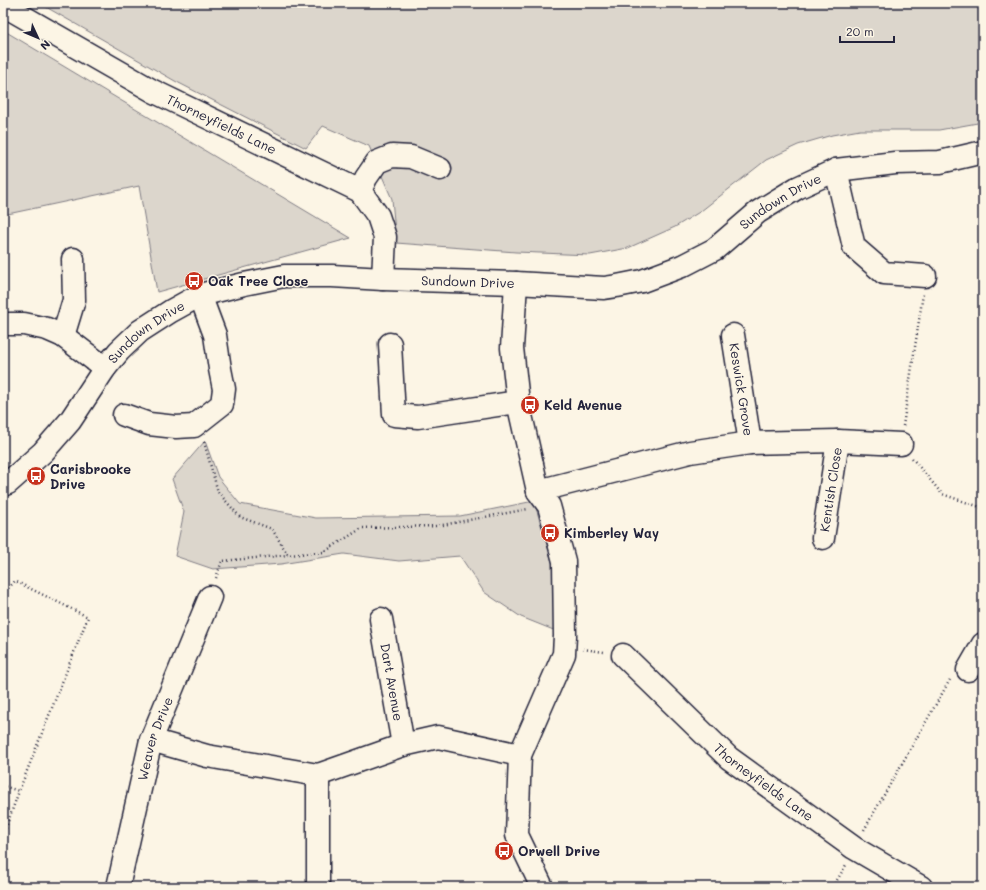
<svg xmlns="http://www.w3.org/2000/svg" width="986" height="890" viewBox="0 0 986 890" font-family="Mali,sans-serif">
	<rect width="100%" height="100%" fill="#fcf5e5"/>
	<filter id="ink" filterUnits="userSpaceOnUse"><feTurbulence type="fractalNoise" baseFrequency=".025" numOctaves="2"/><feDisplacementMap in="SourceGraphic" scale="8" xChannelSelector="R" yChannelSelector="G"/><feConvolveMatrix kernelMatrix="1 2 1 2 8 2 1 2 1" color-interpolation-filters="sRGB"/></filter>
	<g filter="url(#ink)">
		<path fill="#dcd6cc" stroke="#7f7c84" d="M39,3H983V122L939,130H860L832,135L798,145L766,160L701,211L675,227L628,248L590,255L516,252L396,243L392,199L369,146L323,126L306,148L175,81Z
			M3,30L351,238L157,292L139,186L3,215Z
			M205,441L218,477L240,504L316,518L460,516L534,501L554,569L556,631L521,617L484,592L460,556L399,561L344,554L281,564L213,569L175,556L184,512L172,479Z"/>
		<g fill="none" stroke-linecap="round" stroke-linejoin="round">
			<defs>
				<g id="minor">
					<path id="s1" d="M3,5L153,91L360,191L378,216L385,237L383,279"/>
					<path d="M836,170L854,247L884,273L925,276"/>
					<path d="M360,191L366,178L377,162L392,156L411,157L440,169"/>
					<path d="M516,283L512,348L518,402L538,491L549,506L564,561L565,636L564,654L520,755L517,835L542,887"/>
					<path d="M3,324H24L47,329L63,336L105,368"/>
					<path id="s2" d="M733,335L750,443"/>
					<path d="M63,336L74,300L73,259"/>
					<path d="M390,344L394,415L418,417L518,402"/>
					<path d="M124,415L149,424L176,427L194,426L222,404L224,389L220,369L215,335L200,295"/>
					<path id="s3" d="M3,485L8,483L43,452L70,421L105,368L119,351L140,331L171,311L200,295L244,284L284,276H332L383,279L516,283L604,288L617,286L642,281L682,266L715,249L758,212L797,188L836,170L895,163L940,162L983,152"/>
					<path d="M538,491L690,452L750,443L838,441L901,444"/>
					<path id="s4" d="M823,538L838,441"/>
					<path id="s5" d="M381,619L403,745"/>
					<path id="s6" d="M623,655L729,758L854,848L921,887"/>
					<path d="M968,670L983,644"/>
					<path d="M151,740L207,756L318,775L403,745L438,737L520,755"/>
					<path d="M318,775V887"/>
					<path id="s7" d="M118,887L151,740L210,597"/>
				</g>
			</defs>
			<use href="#minor" stroke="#22223b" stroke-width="25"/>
			<path stroke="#22223b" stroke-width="2.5" stroke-dasharray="1 3" stroke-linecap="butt" d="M903,426L923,294
				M204,442L218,492L240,517L272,529L288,555L324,552L362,528L437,526L528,509
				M912,458L942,494L983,508
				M216,578L222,561L288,555
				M3,594L15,581L88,617L19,791L3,786
				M583,649L604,652
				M864,830L951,678
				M3,836L19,791
				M14,887V886L17,887
				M833,887L846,865"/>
			<use href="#minor" stroke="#fcf5e5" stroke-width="22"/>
		</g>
	</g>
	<defs>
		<symbol id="bus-disc" viewBox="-11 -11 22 22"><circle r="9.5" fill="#c8321e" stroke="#fcf5e5"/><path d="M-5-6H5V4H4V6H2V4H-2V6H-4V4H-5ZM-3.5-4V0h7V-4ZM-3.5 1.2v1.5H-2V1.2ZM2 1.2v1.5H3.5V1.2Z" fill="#fff"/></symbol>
	</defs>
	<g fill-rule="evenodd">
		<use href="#bus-disc" x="183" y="270" width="22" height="22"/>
		<use href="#bus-disc" x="519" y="394" width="22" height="22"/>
		<use href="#bus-disc" x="25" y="465" width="22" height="22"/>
		<use href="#bus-disc" x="539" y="522" width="22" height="22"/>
		<use href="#bus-disc" x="493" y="840" width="22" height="22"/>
	</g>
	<g text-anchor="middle" stroke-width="3" stroke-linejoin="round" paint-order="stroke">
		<g font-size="13" fill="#22223b" stroke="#fcf5e5">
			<text dy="5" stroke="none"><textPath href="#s1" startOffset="249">Thorneyfields Lane</textPath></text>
			<text dy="5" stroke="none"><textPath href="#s3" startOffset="884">Sundown Drive</textPath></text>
			<text dy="5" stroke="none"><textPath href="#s3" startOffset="548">Sundown Drive</textPath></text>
			<text dy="5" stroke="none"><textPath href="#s3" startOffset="212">Sundown Drive</textPath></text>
			<text dy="5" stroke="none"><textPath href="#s2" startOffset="55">Keswick Grove</textPath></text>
			<text dy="5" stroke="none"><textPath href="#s4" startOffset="49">Kentish Close</textPath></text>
			<text dy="5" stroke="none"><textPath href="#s5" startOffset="64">Dart Avenue</textPath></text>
			<text dy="5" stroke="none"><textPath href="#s7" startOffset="153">Weaver Drive</textPath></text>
			<text dy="5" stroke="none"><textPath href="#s6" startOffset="190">Thorneyfields Lane</textPath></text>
		</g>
		<g font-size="13" font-weight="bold" fill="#22223b" stroke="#fcf5e5" text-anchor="start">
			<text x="208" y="286">Oak Tree Close</text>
			<text x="544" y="410">Keld Avenue</text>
			<text x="50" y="474">Carisbrooke<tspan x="50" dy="15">Drive</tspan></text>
			<text x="564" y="538">Kimberley Way</text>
			<text x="518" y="856">Orwell Drive</text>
		</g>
	</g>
	<rect width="986" height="890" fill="none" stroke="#fcf5e5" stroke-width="16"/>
	<rect x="8" y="8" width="970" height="874" fill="none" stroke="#22223b" stroke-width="1.5" filter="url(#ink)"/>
	<g transform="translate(38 38) rotate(134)" stroke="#fcf5e5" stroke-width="3" paint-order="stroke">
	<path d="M0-3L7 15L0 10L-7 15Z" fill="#22223b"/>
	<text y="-6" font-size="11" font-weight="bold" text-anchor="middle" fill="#22223b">N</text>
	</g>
	<path d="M840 36v6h54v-6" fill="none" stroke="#22223b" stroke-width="2"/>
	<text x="846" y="36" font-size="12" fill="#22223b" stroke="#fcf5e5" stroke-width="3" paint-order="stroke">20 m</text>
</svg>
